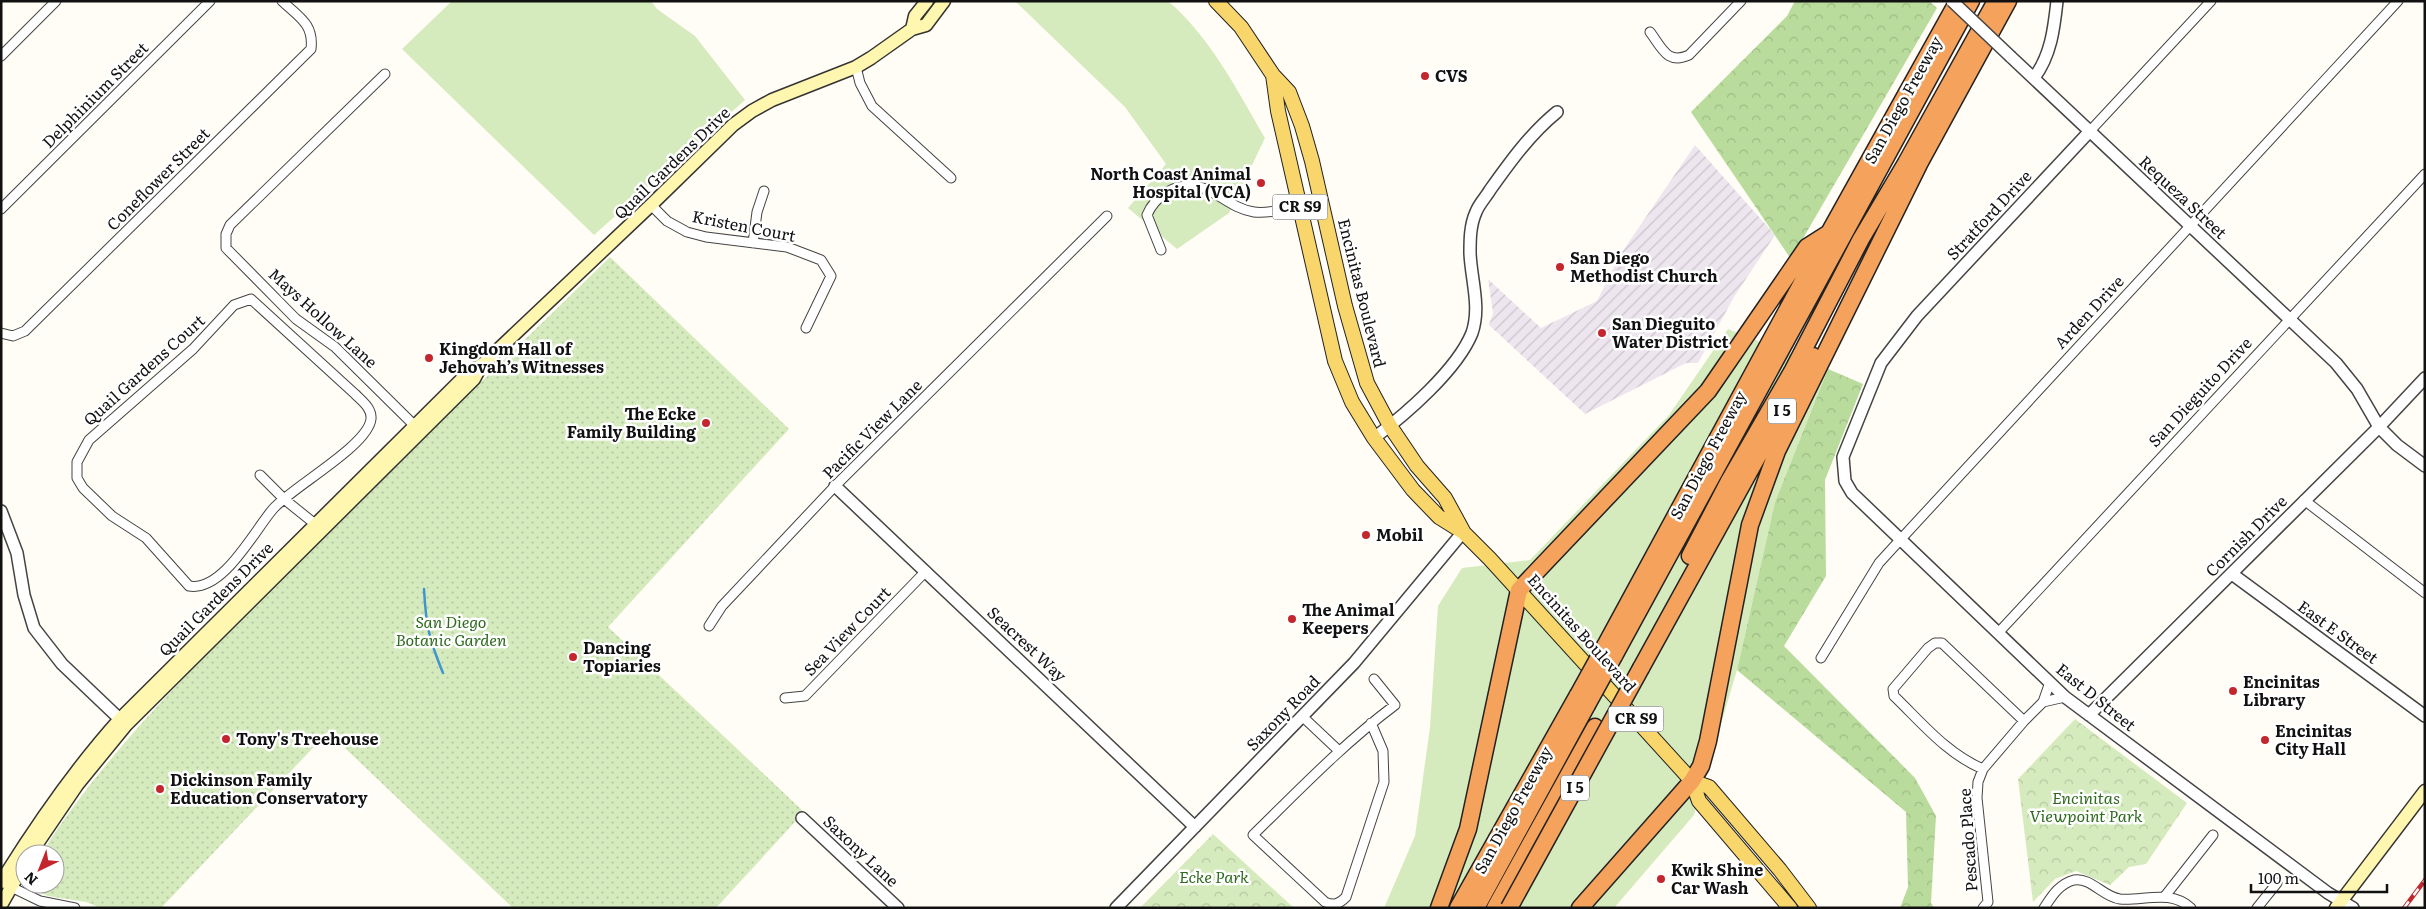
<svg xmlns="http://www.w3.org/2000/svg" width="2426" height="909" viewBox="0 0 2426 909" font-family="Literata,serif">
	<defs>
		<pattern id="industrial-furrows" width="10" height="10" patternUnits="userSpaceOnUse" patternTransform="scale(1.25)"><rect width="10" height="10" fill="#eee6ef"/><path d="M-1 1l2-2M0 10L10 0M9 11l2-2" fill="none" stroke="#cbc4cc"/></pattern>
		<pattern id="forest-crowns" width="20" height="18" patternUnits="userSpaceOnUse" patternTransform="scale(1.25)"><rect width="20" height="18" fill="#b9dc9c"/><path d="M2 6a3 3 0 1 1 6 0M12 15a3 3 0 1 1 6 0" fill="none" stroke="#9ebc85"/></pattern>
		<pattern id="park-crowns" width="20" height="18" patternUnits="userSpaceOnUse" patternTransform="scale(1.25)"><rect width="20" height="18" fill="#d5ebbd"/><path d="M2 6a3 3 0 1 1 6 0M12 15a3 3 0 1 1 6 0" fill="none" stroke="#b6c8a1"/></pattern>
		<pattern id="garden-dots" width="8" height="8" patternUnits="userSpaceOnUse" patternTransform="scale(1.25)"><rect width="8" height="8" fill="#d5ebbd"/><path d="M2 2h.1M6 6h.1" fill="none" stroke="#b6c8a1" stroke-width="1.8" stroke-linecap="round"/></pattern>
	</defs>
	<rect width="100%" height="100%" fill="#fffdf5"/>
	<path fill="url(#industrial-furrows)" d="M1695,145L1775,235L1734,297L1698,363H1686L1585,414L1489,325L1493,313L1488,279L1541,328L1597,301L1620,255Z"/>
	<path fill="#d5ebbd" d="M452,1H651L657,9L695,36L745,100L594,235L402,49Z
		M1015,1H1168C1211,38 1237,90 1265,138L1229,213L1177,249L1128,208L1166,164L1125,107Z
		M1728,329L1828,369L1775,502L1737,670L1694,815L1614,908H1384L1415,836L1430,727L1438,606L1462,568L1530,560L1669,415Z"/>
	<path fill="url(#forest-crowns)" d="M1795,1H1929L1937,8L1791,259L1691,112L1787,16Z
		M1828,369L1863,384L1825,480L1826,576L1784,646L1915,778L1936,816L1931,903L1934,908H1900L1908,887L1906,812L1737,670L1775,502Z"/>
	<path fill="url(#park-crowns)" d="M2075,719L2187,803L2146,864L2129,867L2110,885L2076,871L2055,879L2033,902L2018,779Z
		M1213,834L1294,908H1140Z"/>
	<path fill="url(#garden-dots)" d="M610,257L789,429L608,627L804,812L716,908H513L328,732L161,908H101L86,902L48,896L27,887V884H55V854H41C106,752 190,671 275,585C385,474 498,366 610,257Z"/>
	<g fill="none" stroke-linecap="round" stroke-linejoin="round">
		<path stroke="#3f96cf" stroke-width="2.5" d="M424,589C426,626 429,639 443,673"/>
		<defs>
			<path id="minor" d="M1650,32C1662,48 1667,65 1689,55L1741,1
				M1,56L56,1
				M856,67L860,83L872,106L951,178
				M385,74L230,225L226,234V248L296,319L335,347L418,429
				M2090,131L2211,1
				M651,205L667,221L687,232L706,237L787,247L821,260L831,276L806,328
				M1,209L210,1
				M753,243L757,212L764,191
				M1161,250L1147,215C1151,205 1159,197 1167,192C1205,171 1221,207 1254,212C1268,214 1286,209 1300,207
				M251,299L355,394C362,401 372,408 371,419C368,446 292,487 273,509C254,531 223,592 189,586L146,538L112,516L83,488L77,478V462L89,440L193,349L234,305Z
				M1,333L13,336L25,331L311,49C314,24 299,17 282,1
				M260,475L284,499L320,528
				M2304,500L2425,593
				M709,626L722,606L835,486L1107,216
				M1999,632L2425,174
				M1821,658L1879,563L1889,552L2398,1
				M785,698L805,696L926,571
				M2043,702L2065,697
				M1303,717L1338,750
				M1371,723L1383,751L1384,782L1346,897C1339,904 1334,906 1325,902L1253,835C1299,790 1343,744 1395,705L1374,679
				M1983,769C1947,754 1922,723 1894,696L1893,689L1928,648L1935,643H1942L2024,721
				M7,885L40,901L75,908
				M2165,896L2213,835
				M1983,908L1988,902L1977,798L1978,782L1983,769L2024,721L2043,702L2050,682
				M2044,908C2052,896 2059,884 2074,880C2091,877 2103,897 2120,899C2144,901 2170,889 2191,908
				M2257,908L2277,883"/>
			<path id="tertiary" d="M2011,57L2336,363L2357,389L2379,427L2397,445L2425,466
				M2034,78C2051,55 2054,29 2057,1
				M2090,131L1917,316L1881,363L1843,457L1845,481L1852,493L2065,697L2328,893L2353,908
				M1374,438C1406,414 1457,370 1472,333C1481,307 1471,279 1470,253C1470,240 1470,225 1476,212C1479,204 1486,197 1490,190C1510,162 1530,134 1557,112
				M835,486L1195,827
				M1,511L17,553L24,595L34,628L62,664L126,725
				M2232,574L2425,716
				M2089,715L2379,427L2425,378
				M802,818L898,908
				M1116,908L1354,663L1463,532"/>
			<path id="secondary" d="M912,29L915,16L927,1
				M30,854L77,785L126,725L474,379L481,366
				M1,882C37,824 74,770 120,719L468,373L483,364L651,205L733,125L752,111L772,100L856,67L871,58L912,29L926,25L944,1
				M1,905L25,863
				M2336,908L2425,791"/>
			<path id="primary" d="M1216,1L1241,27L1273,75L1289,92L1302,126L1312,161L1345,306L1367,383L1390,426L1417,466L1445,498L1463,531
				M1273,75L1278,111L1335,361L1352,402L1374,438L1413,490L1439,517L1463,532L1490,559L1692,781L1709,787L1780,870L1809,908
				M1692,781L1699,801L1790,908"/>
			<path id="motorway" d="M1919,164L2008,1
				M1690,556L1729,481L1793,370L1861,239L1906,163L1996,1
				M1605,646L1829,233L1958,1
				M1614,656L1971,1
				M1641,668L1813,356
				M1439,908L1468,829L1519,590L1708,391L1807,247L1829,233
				M1458,908L1578,695
				M1476,908L1587,705
				M1495,908L1595,727
				M1580,908L1692,781L1701,766L1708,741L1750,525L1777,451L1924,154"/>
		</defs>
		<use href="#minor" stroke="#444" stroke-width="11"/>
		<use href="#tertiary" stroke="#444" stroke-width="14"/>
		<use href="#secondary" stroke="#333" stroke-width="15"/>
		<use href="#primary" stroke="#222" stroke-width="16"/>
		<use href="#motorway" stroke="#222" stroke-width="19"/>
		<use href="#minor" stroke="#fff" stroke-width="9"/>
		<use href="#tertiary" stroke="#fff" stroke-width="11"/>
		<use href="#secondary" stroke="#fff6b0" stroke-width="12"/>
		<use href="#primary" stroke="#f9d66b" stroke-width="14"/>
		<use href="#motorway" stroke="#f5a25d" stroke-width="16"/>
		<defs>
			<path id="rail" d="M2404,908L2425,880"/>
		</defs>
		<use href="#rail" stroke="#c4262e" stroke-width="4.5"/>
		<use href="#rail" stroke="#fff" stroke-width="2.5" stroke-dasharray="8" stroke-linecap="butt"/>
		<defs>
			<path id="tertiary-bridge" d="M1952,1L2011,57"/>
			<path id="motorway-bridge" d="M1578,695L1605,646
				M1587,705L1614,656
				M1509,908L1641,668"/>
		</defs>
		<use href="#tertiary-bridge" stroke="#444" stroke-width="14" stroke-linecap="butt"/>
		<use href="#motorway-bridge" stroke="#222" stroke-width="19" stroke-linecap="butt"/>
		<use href="#tertiary-bridge" stroke="#fff" stroke-width="11"/>
		<use href="#motorway-bridge" stroke="#f5a25d" stroke-width="16"/>
	</g>
	<g fill="#c4262e" stroke="#fff" stroke-width="2">
		<circle cx="1425" cy="76" r="5"/>
		<circle cx="1261" cy="183" r="5"/>
		<circle cx="1560" cy="267" r="5"/>
		<circle cx="1602" cy="333" r="5"/>
		<circle cx="429" cy="358" r="5"/>
		<circle cx="706" cy="423" r="5"/>
		<circle cx="1366" cy="535" r="5"/>
		<circle cx="1292" cy="619" r="5"/>
		<circle cx="573" cy="657" r="5"/>
		<circle cx="2233" cy="691" r="5"/>
		<circle cx="226" cy="739" r="5"/>
		<circle cx="2265" cy="740" r="5"/>
		<circle cx="160" cy="789" r="5"/>
		<circle cx="1661" cy="879" r="5"/>
	</g>
	<g text-anchor="middle" stroke-width="5" stroke-linejoin="round" paint-order="stroke">
		<g fill="#fff" stroke="#585858" stroke-width="1">
			<rect x="1272.5" y="194.5" width="55" height="25" rx="4"/>
			<rect x="1768" y="398.5" width="28" height="25" rx="4"/>
			<rect x="1608.5" y="706.5" width="55" height="25" rx="4"/>
			<rect x="1561" y="775.5" width="28" height="25" rx="4"/>
		</g>
		<g font-size="15" font-weight="bold" fill="#111">
			<text x="1300" y="212">CR S9</text>
			<text x="1782" y="416">I 5</text>
			<text x="1636" y="724">CR S9</text>
			<text x="1575" y="793">I 5</text>
		</g>
		<g font-size="16" font-weight="bold" fill="#111" stroke="#fff" text-anchor="start">
			<text x="1435" y="82">CVS</text>
			<text x="1251" y="180" text-anchor="end">North Coast Animal<tspan x="1251" dy="18">Hospital (VCA)</tspan></text>
			<text x="1570" y="264">San Diego<tspan x="1570" dy="18">Methodist Church</tspan></text>
			<text x="1612" y="330">San Dieguito<tspan x="1612" dy="18">Water District</tspan></text>
			<text x="439" y="355">Kingdom Hall of<tspan x="439" dy="18">Jehovah’s Witnesses</tspan></text>
			<text x="696" y="420" text-anchor="end">The Ecke<tspan x="696" dy="18">Family Building</tspan></text>
			<text x="1376" y="541">Mobil</text>
			<text x="1302" y="616">The Animal<tspan x="1302" dy="18">Keepers</tspan></text>
			<text x="583" y="654">Dancing<tspan x="583" dy="18">Topiaries</tspan></text>
			<text x="2243" y="688">Encinitas<tspan x="2243" dy="18">Library</tspan></text>
			<text x="2275" y="737">Encinitas<tspan x="2275" dy="18">City Hall</tspan></text>
			<text x="236" y="745">Tony's Treehouse</text>
			<text x="170" y="786">Dickinson Family<tspan x="170" dy="18">Education Conservatory</tspan></text>
			<text x="1671" y="876">Kwik Shine<tspan x="1671" dy="18">Car Wash</tspan></text>
		</g>
		<g font-size="16" fill="#111" stroke="#fff">
			<text transform="translate(95 95) rotate(-45)" y="6">Delphinium Street</text>
			<text transform="translate(1903 100) rotate(-61)" y="6">San Diego Freeway</text>
			<text transform="translate(672 163) rotate(-44)" y="6">Quail Gardens Drive</text>
			<text transform="translate(158 179) rotate(-45)" y="6">Coneflower Street</text>
			<text transform="translate(2183 197) rotate(43)" y="6">Requeza Street</text>
			<text transform="translate(1989 215) rotate(-47)" y="6">Stratford Drive</text>
			<text transform="translate(744 226) rotate(11)" y="6">Kristen Court</text>
			<text transform="translate(1362 293) rotate(76)" y="6">Encinitas Boulevard</text>
			<text transform="translate(2089 312) rotate(-47)" y="6">Arden Drive</text>
			<text transform="translate(323 318) rotate(42)" y="6">Mays Hollow Lane</text>
			<text transform="translate(144 370) rotate(-42)" y="6">Quail Gardens Court</text>
			<text transform="translate(2200 392) rotate(-47)" y="6">San Dieguito Drive</text>
			<text transform="translate(872 429) rotate(-45)" y="6">Pacific View Lane</text>
			<text transform="translate(1708 455) rotate(-62)" y="6">San Diego Freeway</text>
			<text transform="translate(2246 536) rotate(-45)" y="6">Cornish Drive</text>
			<text transform="translate(216 599) rotate(-45)" y="6">Quail Gardens Drive</text>
			<text transform="translate(847 631) rotate(-46)" y="6">Sea View Court</text>
			<text transform="translate(2338 632) rotate(36)" y="6">East E Street</text>
			<text transform="translate(1582 633) rotate(48)" y="6">Encinitas Boulevard</text>
			<text transform="translate(1027 644) rotate(43)" y="6">Seacrest Way</text>
			<text transform="translate(2096 697) rotate(39)" y="6">East D Street</text>
			<text transform="translate(1283 713) rotate(-46)" y="6">Saxony Road</text>
			<text transform="translate(1513 810) rotate(-61)" y="6">San Diego Freeway</text>
			<text transform="translate(1968 840) rotate(-94)" y="6">Pescado Place</text>
			<text transform="translate(861 851) rotate(43)" y="6">Saxony Lane</text>
		</g>
		<g font-size="16" font-style="italic" fill="#2f6b1f" stroke="#fff">
			<text x="451" y="628">San Diego<tspan x="451" dy="18">Botanic Garden</tspan></text>
			<text x="2086" y="804">Encinitas<tspan x="2086" dy="18">Viewpoint Park</tspan></text>
			<text x="1214" y="883">Ecke Park</text>
		</g>
	</g>
	<rect width="2426" height="909" fill="none" stroke="#111111" stroke-width="5"/>
	<g transform="translate(40 869) rotate(223)"><circle r="24" fill="#ffffff" stroke="#a0a0a0"/>
	<path d="M0-4L9 19L0 12L-9 19Z" fill="#c4262e"/>
	<text y="-8" font-size="14" font-weight="bold" text-anchor="middle" fill="#111111">N</text>
	</g>
	<path d="M2251 884v8h136v-8" fill="none" stroke="#111111" stroke-width="2.5"/>
	<text x="2258" y="884" font-size="15" fill="#111111" stroke="#ffffff" stroke-width="4" paint-order="stroke">100 m</text>
</svg>
